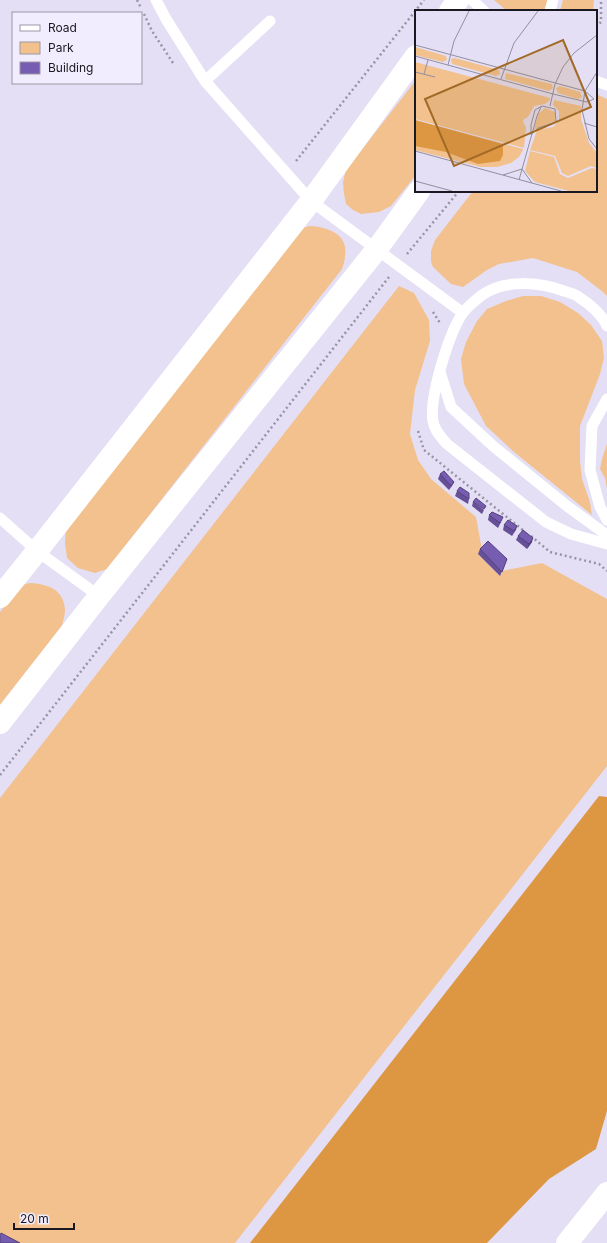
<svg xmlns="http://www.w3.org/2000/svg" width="607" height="1243" viewBox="0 0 607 1243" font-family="Inter,sans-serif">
	<rect width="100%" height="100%" fill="#e4dff4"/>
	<path fill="#f2c18e" d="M494,0H549L545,11H507Z
		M563,0H594L593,11H560Z
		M416,80V175L391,206L379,212L361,214L353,210L346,204L344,194L343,182L346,170Z
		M596,94L607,99V296L603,292L577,272L533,258L499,264L487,270L463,287L451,284L433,267L431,262V251L435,240L473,191H596Z
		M310,226C327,227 349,234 345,256C345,261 343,265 342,269L107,569L95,573L78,568L67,558L65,543L66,528L302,228Z
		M399,286L414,293L429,320L430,341L415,390L410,434L418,460L431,479L476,517L482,550L478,554L500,576L502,571L542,563L607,599V766L235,1243H0V798Z
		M523,296H541L560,302L578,313L591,325L602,341L604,358L600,374L580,426V461L582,479L590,502L592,515L514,452L486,426L464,384L461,359L466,342L477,321L487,309L506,301Z
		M607,444V488L605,478L600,469L602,459Z
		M30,583C47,584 64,589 65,610C65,615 63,621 62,626L0,705V612L22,585Z"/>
	<path fill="#dd9743" d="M599,796L607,797V1111L596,1149L549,1179L487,1243H250Z"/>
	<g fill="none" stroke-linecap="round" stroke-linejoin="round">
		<path stroke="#9894a4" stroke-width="2.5" stroke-dasharray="2 3" stroke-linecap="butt" d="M137,0L141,8
			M144,14L152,31L173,63
			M596,27L601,22V0
			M296,161L424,0
			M407,254L459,191
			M433,312L440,323
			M418,431L424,450L524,531
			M531,536L550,552L599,564L607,571
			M0,775L389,277"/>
		<path stroke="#fff" stroke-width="11" d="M156,0L166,19L205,81L311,201L463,313
			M472,0L484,11
			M550,11L553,0
			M205,81L270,21
			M596,81L607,85
			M607,326C603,316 590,304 580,298C576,294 569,293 564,291C539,282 505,279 482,295C477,299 466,308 462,314C449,334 429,397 433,421C434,430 441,437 447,444L546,522L571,534L607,544
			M440,372L451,407L493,446L567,506L607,535
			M607,399L592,426L590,470L600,507L607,520
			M0,518L37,551L99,596"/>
		<path stroke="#fff" stroke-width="22" d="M450,11L458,0
			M0,597L37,551L311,201L416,56
			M0,723L99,596L377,249L419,191"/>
		<path stroke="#fff" stroke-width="22" d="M567,1243L607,1193"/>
	</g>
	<path fill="#665098" d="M440,474L454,482L452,486L449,490L438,479Z
		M457,491L469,499L468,504L455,496Z
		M473,502L484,510L482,514L472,506Z
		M489,515L501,522L498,528L488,520Z
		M504,525L517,526L516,530L512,536L503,530Z
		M518,536L532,542L527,549L516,540Z
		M480,549L507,559L500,576L478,554Z"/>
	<path fill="#53417c" d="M533,538L532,542L527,549L529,544Z"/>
	<path fill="#775db1" stroke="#53417c" d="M444,471L454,482L451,486L440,474Z
		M460,487L469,493V499L457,491Z
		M476,498L486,506L484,509L473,502Z
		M492,512L503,517L500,523L489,515Z
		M508,520L517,526L514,531L504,525Z
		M523,530L533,538L529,544L518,536Z
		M488,541L507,559L502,572L480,549Z
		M1,1233L20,1243H0V1235Z"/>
	<g transform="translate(415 10)">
		<rect width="182" height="182" fill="#e4dff4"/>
		<path d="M0,37L31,46L32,50L28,52L0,45ZM40,48L84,60L85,64L81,66L37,54L36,49ZM0,52L135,88V90L130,94L119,96L113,107L109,109L108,112L111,117L109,138L0,109ZM91,63L137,74L138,78L134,81L90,69ZM145,76L165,82L167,87L163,89L143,83L141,78ZM139,90L166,96V109L174,133L182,143V158L176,156L153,166L147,163L140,146L115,140L122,120L138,117L144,111V101L138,95ZM130,98L140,102V111L119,120L123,104ZM0,110L108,139V140L104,147L96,153L82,157H66L0,140ZM115,141L139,147L145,164L153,168L177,158L182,159V181H154L120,172L110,161Z" fill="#f2c18e"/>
		<path d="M0,110L88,134V145L85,151L63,154L31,142L0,136Z" fill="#dd9743"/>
		<path fill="none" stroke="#938f9f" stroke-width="1" d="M0,35L170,81L179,89L172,92L138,84L0,46M33,55L39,31L54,1M0,62L20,67M182,62L170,81L167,100L174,129L182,139M9,64L13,50M86,69L99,33L123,1M127,96L140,99L141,112L123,118L116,125V115L120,100ZM135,96L140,74L148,57L159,43L182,25M169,113L182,117M0,141L146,181M88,165L107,159L117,173M104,170L122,106L126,97M0,171L37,181"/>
		<path fill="#a16a26" fill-opacity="0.15" stroke="#a16a26" stroke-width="2" d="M148,30L176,97L39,156L10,89Z"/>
		<rect width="182" height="182" fill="none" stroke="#1a1820" stroke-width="2"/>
	</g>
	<rect x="12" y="12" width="130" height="72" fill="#f1edfe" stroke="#9b98a5"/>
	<rect x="20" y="25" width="20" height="6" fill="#ffffff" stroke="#9b98a5"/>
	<text x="48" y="32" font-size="12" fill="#1a1820">Road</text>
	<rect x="20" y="42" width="20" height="12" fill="#f2c18e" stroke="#9b98a5"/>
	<text x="48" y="52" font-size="12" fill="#1a1820">Park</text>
	<rect x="20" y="62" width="20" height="12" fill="#775db1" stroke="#9b98a5"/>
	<text x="48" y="72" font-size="12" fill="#1a1820">Building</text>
	<path d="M14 1223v6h60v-6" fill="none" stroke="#1a1820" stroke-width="2"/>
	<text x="20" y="1223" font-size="12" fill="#1a1820" stroke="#f1edfe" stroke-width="3" paint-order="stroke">20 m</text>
</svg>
